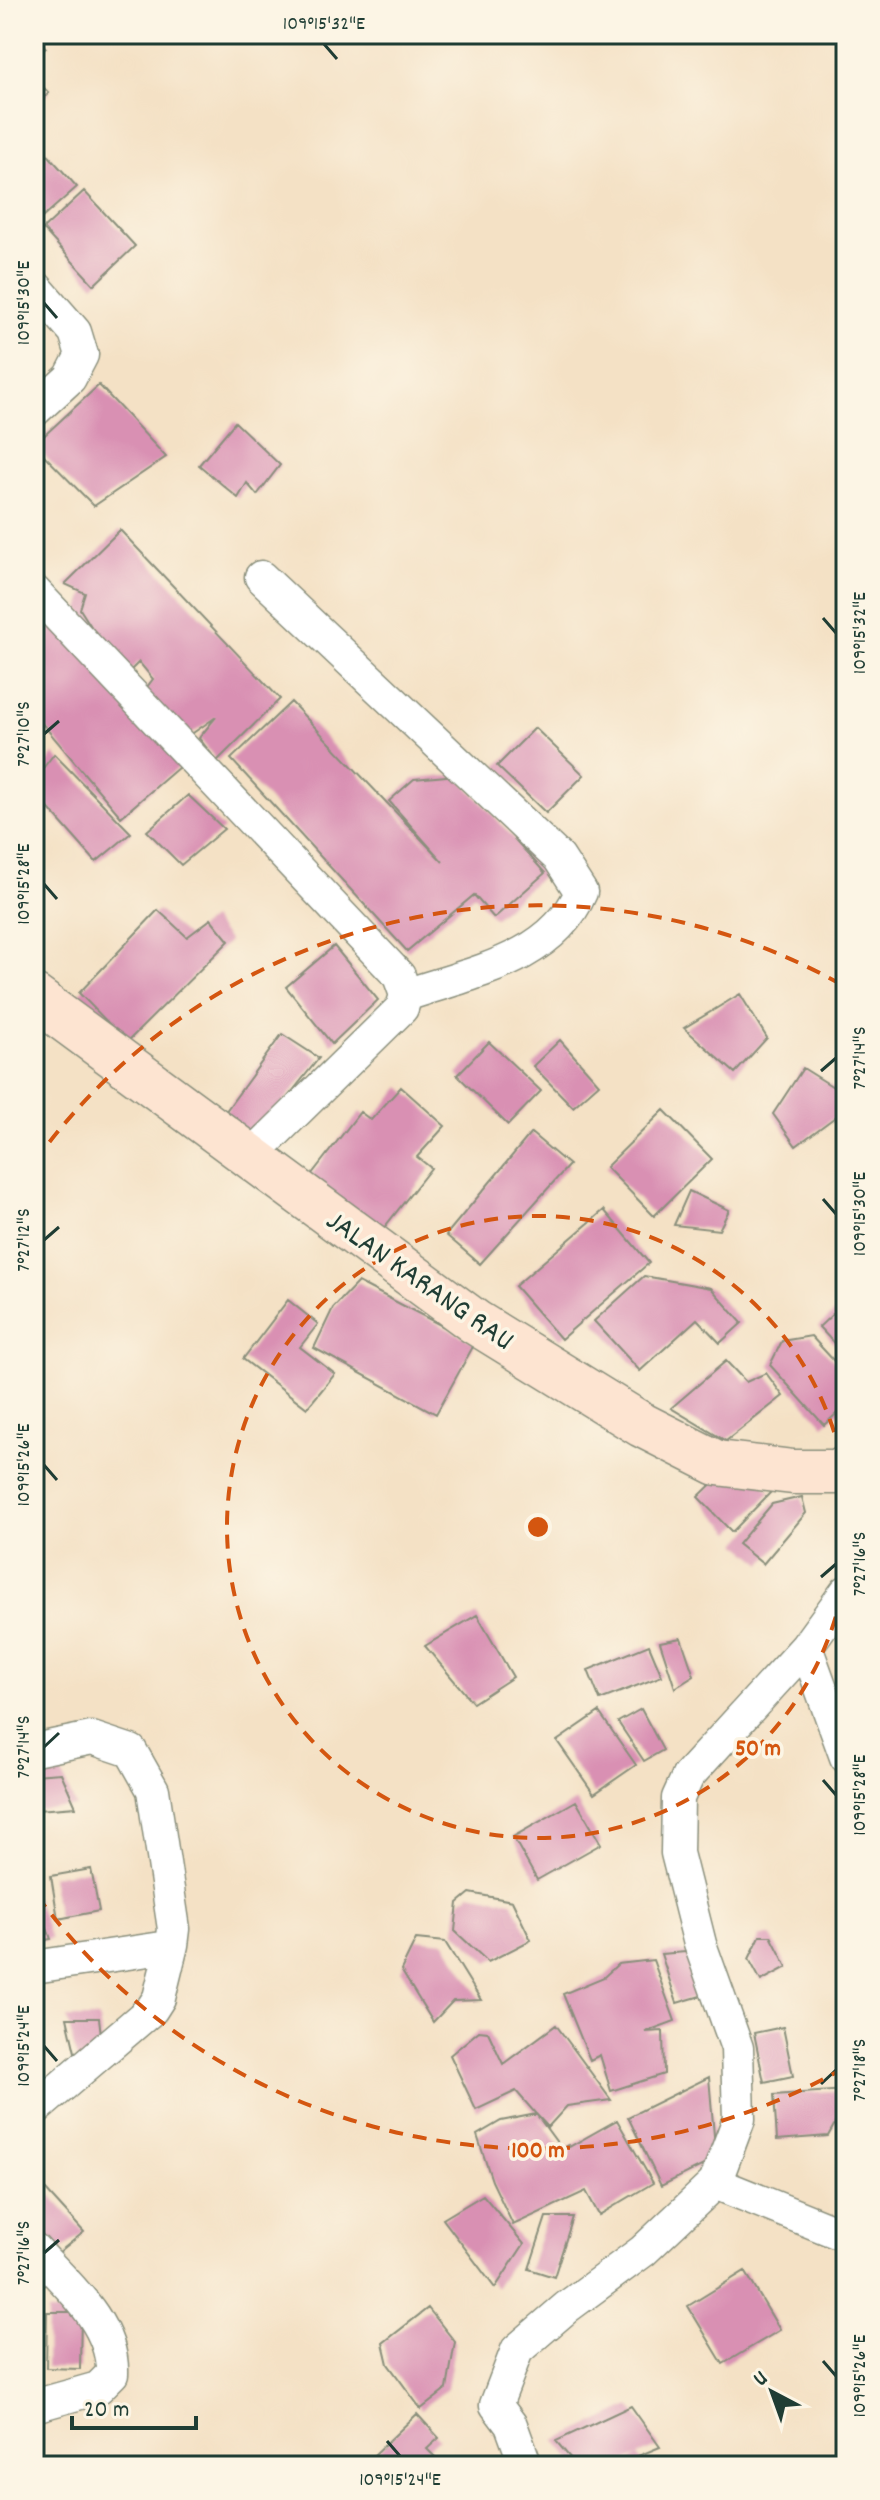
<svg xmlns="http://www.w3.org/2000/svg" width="880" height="2500" viewBox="0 0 880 2500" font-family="Dekko,sans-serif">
	<rect width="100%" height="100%" fill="#fcf5e5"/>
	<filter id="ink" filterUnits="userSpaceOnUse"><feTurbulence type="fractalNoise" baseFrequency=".0125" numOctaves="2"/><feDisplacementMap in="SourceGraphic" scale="16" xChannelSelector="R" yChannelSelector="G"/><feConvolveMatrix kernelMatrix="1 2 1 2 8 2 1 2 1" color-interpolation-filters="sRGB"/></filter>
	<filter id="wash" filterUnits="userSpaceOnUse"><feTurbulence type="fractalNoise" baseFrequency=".006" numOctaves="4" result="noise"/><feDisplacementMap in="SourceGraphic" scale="32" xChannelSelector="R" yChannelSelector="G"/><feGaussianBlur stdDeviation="1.8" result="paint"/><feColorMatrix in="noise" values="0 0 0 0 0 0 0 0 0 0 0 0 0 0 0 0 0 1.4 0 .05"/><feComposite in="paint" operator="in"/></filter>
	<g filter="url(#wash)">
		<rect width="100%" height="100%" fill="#f4e1c5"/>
		<g id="blocks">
			<path fill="#d990b3" d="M34,34L46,48L34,58Z
				M34,78L49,93L34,107Z
				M40,146L77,187L34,225V151Z
				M84,191L135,246L94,285L43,229Z
				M34,295L53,316L34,333Z
				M99,385L166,457L94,506L34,445Z
				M235,422L280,465L257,495L247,483L238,498L199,465Z
				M120,530L280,699L217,761L199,738L216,717L190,735L144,691L153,679L139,662L128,673L94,631L80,609L85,593L65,584Z
				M34,600L186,761L121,817L34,714Z
				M291,702L443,862L389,801L414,779L457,775L545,873L494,918L474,895L407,951L231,759Z
				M535,728L584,775L546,813L497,766Z
				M54,754L131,833L96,862L34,792V780Z
				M846,783V813H845L839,789Z
				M188,795L224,829L181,865L147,831Z
				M34,908H40L37,950L34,949Z
				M158,910L187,937L211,919L229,941L127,1042L79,993Z
				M334,946L378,1000L332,1044L286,987Z
				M740,994L767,1038L735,1073L684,1028Z
				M282,1034L319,1058L255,1138L223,1115Z
				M560,1040L599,1084L573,1107L533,1066Z
				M489,1042L541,1091L508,1125L457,1075Z
				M803,1068L846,1095V1109L796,1146L773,1114Z
				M401,1087L445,1126L417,1157L431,1168L379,1234L308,1179L360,1112L371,1120Z
				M664,1110L712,1159L654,1216L606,1167Z
				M531,1133L569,1165L480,1264L446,1235Z
				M689,1191L729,1210L719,1230L674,1225Z
				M604,1210L649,1263L561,1339L515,1286Z
				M644,1276L711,1288L742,1323L720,1343L697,1319L640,1371L594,1321Z
				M358,1282L475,1343L436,1414L314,1348L333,1308Z
				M288,1300L318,1324L300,1347L335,1374L307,1408L243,1359Z
				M846,1307V1356L819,1327L839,1308Z
				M811,1336L846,1374V1405L824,1425L770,1365L782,1341Z
				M726,1361L746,1382L766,1373L783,1396L726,1441L671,1408Z
				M726,1470L754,1474L771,1492L732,1532L698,1497Z
				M802,1497L806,1513L763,1564L738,1544L772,1504Z
				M477,1615L513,1677L473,1703L425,1646Z
				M838,1628H846V1656H845Z
				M681,1638L694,1676L675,1688L660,1642Z
				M649,1645L662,1676L600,1700L588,1670Z
				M641,1709L663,1750L644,1761L618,1722Z
				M599,1712L636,1765L594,1794L557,1741Z
				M61,1773L76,1807L37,1810L34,1775Z
				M576,1801L601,1844L537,1880L513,1837Z
				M91,1869L99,1911L58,1919L51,1876Z
				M470,1893L512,1901L531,1940L488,1962L455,1931L458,1903Z
				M34,1894L51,1939L34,1942Z
				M760,1936H771L787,1967L761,1981L749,1959Z
				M416,1939L445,1942L481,2000L453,2001L433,2022L401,1970Z
				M686,1952L704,1995L677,2003L661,1954Z
				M653,1960L675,2021L645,2032L663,2031L664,2074L611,2091L600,2055L590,2060L563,1994L604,1977L618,1964Z
				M67,2018H99L102,2043L78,2065Z
				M556,2025L611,2100L567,2106L548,2127L536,2114L561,2148L568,2145L569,2147L617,2120L653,2183L599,2215L586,2191L513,2225L492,2181L477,2135L501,2121L536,2114L516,2091L476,2110L450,2055L479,2031L488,2032L503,2064Z
				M783,2027L793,2076L764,2082L754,2033Z
				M709,2077L716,2159L661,2186L628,2117Z
				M846,2090V2104L828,2136L777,2140L774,2095Z
				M45,2189L84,2232L53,2257L34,2236V2199Z
				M483,2195L524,2244L495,2288L443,2219Z
				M546,2217H573L554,2277L529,2269Z
				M745,2271L780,2330L723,2364L688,2306Z
				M428,2308L455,2342L447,2389L421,2409L388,2364L383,2343Z
				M47,2312H81L80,2369L46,2368Z
				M631,2406L660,2447L638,2456L645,2466H624L638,2456L615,2466H577L556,2441Z
				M417,2414L439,2438L427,2449L444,2466H383L373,2456Z"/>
		</g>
	</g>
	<g filter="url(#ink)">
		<use href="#blocks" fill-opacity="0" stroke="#8a8f7c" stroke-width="2"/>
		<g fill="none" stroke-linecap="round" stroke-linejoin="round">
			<defs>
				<path id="street" d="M34,285L75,332L82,355L70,378L34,411
					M261,577L559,858L581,892C552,960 470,973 406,995
					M34,591L399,976L406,995L402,1008L250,1157
					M806,1647L846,1757
					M34,1750L92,1738L131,1751L153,1790L174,1929L172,1945L162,1948L34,1967
					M34,2110L152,2009L159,1998L172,1945
					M715,2183L846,2236
					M34,2249C66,2284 114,2323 112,2374L98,2388L34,2406
					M526,2466L511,2425L496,2405L517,2350L567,2307L643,2251L715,2183L739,2119L737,2048L700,1944L677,1853L678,1798L688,1776L806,1647L846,1592"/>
				<path id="secondary" d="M34,997L475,1322L642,1425L717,1463L793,1472H846"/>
			</defs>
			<use href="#street" stroke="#8a8f7c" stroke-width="35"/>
			<use href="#secondary" stroke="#8a8f7c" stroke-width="47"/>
			<use href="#street" stroke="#fff" stroke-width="32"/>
			<use href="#secondary" stroke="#fde4d1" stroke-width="44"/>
		</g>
	</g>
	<path fill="none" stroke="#1f3d34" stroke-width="3" d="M324,44L337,59M44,303L57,318M823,618L836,633M44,734L59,721M44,884L57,899M821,1071L836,1058M823,1199L836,1214M44,1240L59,1227M44,1465L57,1480M821,1577L836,1564M44,1747L59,1733M823,1780L836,1795M44,2046L57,2061M821,2084L836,2070M44,2253L59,2240M823,2361L836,2376M387,2441L400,2456"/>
	<g fill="none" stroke="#d45610" stroke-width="4" stroke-dasharray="14 10">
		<path d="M846 1570A311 311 0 1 1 846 1484"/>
		<path d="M844 2068A622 622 0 0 1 35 1893M35 1161A622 622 0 0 1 844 986"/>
	</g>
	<g text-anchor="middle" stroke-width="7" stroke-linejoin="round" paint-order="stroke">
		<g font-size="30" fill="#1f3d34" stroke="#fcf5e5">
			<text transform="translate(421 1279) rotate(35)" y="10">JALAN KARANG RAU</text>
		</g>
	</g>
	<circle cx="538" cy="1527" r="12" fill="#d45610" stroke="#fcf5e5" stroke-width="4"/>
	<g font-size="24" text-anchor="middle" font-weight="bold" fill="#d45610" stroke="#fcf5e5" stroke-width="7" stroke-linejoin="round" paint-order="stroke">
		<text x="758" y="1755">50 m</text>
		<text x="538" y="2157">100 m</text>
	</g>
	<rect width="880" height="2500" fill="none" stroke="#fcf5e5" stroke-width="88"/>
	<g transform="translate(772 2392) rotate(319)" stroke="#fcf5e5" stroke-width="6" paint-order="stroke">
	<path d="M0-6L14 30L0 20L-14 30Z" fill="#1f3d34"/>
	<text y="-12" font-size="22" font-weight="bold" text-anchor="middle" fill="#1f3d34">U</text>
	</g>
	<path d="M72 2416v12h124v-12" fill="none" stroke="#1f3d34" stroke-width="4"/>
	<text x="84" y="2416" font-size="24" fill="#1f3d34" stroke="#fcf5e5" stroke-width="6" paint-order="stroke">20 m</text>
	<rect x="44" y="44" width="792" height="2412" fill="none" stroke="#1f3d34" stroke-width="3"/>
	<g font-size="20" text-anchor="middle" fill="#1f3d34">
		<text x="324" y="29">109°15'32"E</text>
		<text transform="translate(22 303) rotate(-90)" y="7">109°15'30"E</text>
		<text transform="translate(858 633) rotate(-90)" y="7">109°15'32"E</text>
		<text transform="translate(22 734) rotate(-90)" y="7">7°27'10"S</text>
		<text transform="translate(22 884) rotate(-90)" y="7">109°15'28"E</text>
		<text transform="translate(858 1058) rotate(-90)" y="7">7°27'14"S</text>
		<text transform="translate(858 1214) rotate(-90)" y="7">109°15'30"E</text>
		<text transform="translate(22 1240) rotate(-90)" y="7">7°27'12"S</text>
		<text transform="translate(22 1465) rotate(-90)" y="7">109°15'26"E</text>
		<text transform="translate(858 1564) rotate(-90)" y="7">7°27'16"S</text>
		<text transform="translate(22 1747) rotate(-90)" y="7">7°27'14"S</text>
		<text transform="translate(858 1795) rotate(-90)" y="7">109°15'28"E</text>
		<text transform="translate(22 2046) rotate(-90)" y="7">109°15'24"E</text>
		<text transform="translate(858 2070) rotate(-90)" y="7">7°27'18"S</text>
		<text transform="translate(22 2253) rotate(-90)" y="7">7°27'16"S</text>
		<text transform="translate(858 2376) rotate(-90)" y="7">109°15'26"E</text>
		<text x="400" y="2485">109°15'24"E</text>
	</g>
</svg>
